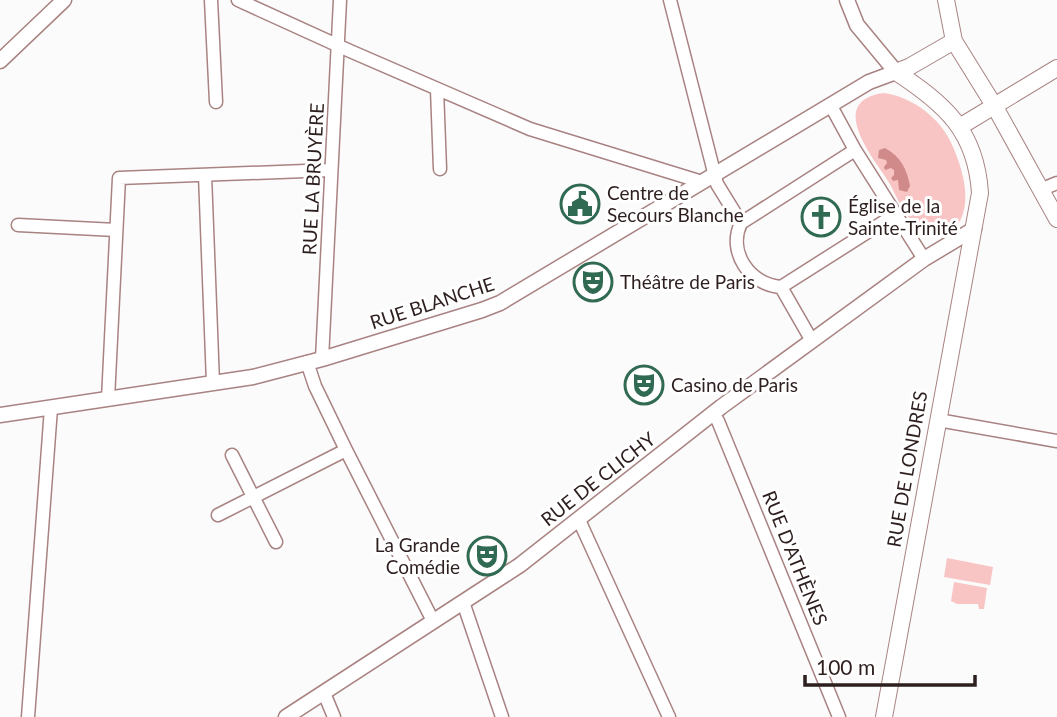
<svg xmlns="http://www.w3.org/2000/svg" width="1057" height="717" viewBox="0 0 1057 717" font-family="Lato,sans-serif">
	<rect width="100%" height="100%" fill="#fbfbfb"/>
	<path fill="#f8c5c4" d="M884,93C913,97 942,119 953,147C962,168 971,197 961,219C956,228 950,233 940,233C909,235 899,199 888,181C876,161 824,101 884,93Z
		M947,558L993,567L990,585L944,577Z
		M954,582L987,588L984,609H979L978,604H957L951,601Z"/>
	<path fill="#d08a89" d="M885,148C901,157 907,169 910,186L907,192L899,190L898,180L893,181L891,178L894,175V170L891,168L885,170L884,167L887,163L886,160L878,158L879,150Z"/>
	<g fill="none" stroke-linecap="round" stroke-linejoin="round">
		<defs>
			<path id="minor" d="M211,0L216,102
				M238,0L350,51L530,129L702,182
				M670,0L717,184L741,223C727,252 750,285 781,287L812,341
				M437,89L440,169
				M831,106L855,150L924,259
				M205,175L213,383
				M1040,190L1057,183
				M741,223L855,150
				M18,225L116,230
				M781,287L896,214
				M322,359L340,0
				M307,362L315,386L346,450L433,621
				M108,399L119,178L331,170
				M713,414L718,421L839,717
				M938,420L1057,441
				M232,455L276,542
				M218,515L346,450
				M579,520L669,717
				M463,602L502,717
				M324,693L334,717
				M28,717L51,408"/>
			<path id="tertiary" d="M0,61L64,0
				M0,415L253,377L322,359L482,310L500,303L869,82L896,72L857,25L847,0
				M286,717L520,565L721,407L924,259L974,229"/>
			<path id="secondary" d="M946,0L954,41L995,107L1057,219
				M896,72L909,67L954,41
				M961,126L1057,68
				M884,717L980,193C976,131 945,104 896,72"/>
		</defs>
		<use href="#minor" stroke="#a98282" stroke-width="15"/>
		<use href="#tertiary" stroke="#a98282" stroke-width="17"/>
		<use href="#secondary" stroke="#a98282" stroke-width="18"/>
		<use href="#minor" stroke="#fff" stroke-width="12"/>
		<use href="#tertiary" stroke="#fff" stroke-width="14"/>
		<use href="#secondary" stroke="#fff" stroke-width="16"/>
	</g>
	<defs>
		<symbol id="civic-ring" viewBox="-11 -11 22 22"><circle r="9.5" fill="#fff" stroke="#316a52" stroke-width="1.5"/><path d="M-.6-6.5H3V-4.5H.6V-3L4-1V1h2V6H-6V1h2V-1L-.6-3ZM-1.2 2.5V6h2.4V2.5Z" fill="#316a52"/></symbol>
		<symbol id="church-ring" viewBox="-11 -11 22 22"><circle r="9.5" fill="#fff" stroke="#316a52" stroke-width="1.5"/><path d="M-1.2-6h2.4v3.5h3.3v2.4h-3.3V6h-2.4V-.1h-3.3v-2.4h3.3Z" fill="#316a52"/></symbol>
		<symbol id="theatre-ring" viewBox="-11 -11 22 22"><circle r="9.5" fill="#fff" stroke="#316a52" stroke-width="1.5"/><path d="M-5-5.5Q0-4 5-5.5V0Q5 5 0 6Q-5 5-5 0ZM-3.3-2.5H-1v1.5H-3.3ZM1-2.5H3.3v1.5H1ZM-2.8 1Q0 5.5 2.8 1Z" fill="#316a52"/></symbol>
	</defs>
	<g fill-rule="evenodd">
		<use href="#civic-ring" x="558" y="182" width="44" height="44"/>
		<use href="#church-ring" x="799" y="195" width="44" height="44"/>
		<use href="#theatre-ring" x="571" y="260" width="44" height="44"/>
		<use href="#theatre-ring" x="622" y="363" width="44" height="44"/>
		<use href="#theatre-ring" x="465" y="534" width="44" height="44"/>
	</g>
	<g text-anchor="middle" stroke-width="6" stroke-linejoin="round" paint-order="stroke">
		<g font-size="19" fill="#2e1f1f" stroke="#fff">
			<text transform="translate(313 179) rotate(-87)" y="7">RUE LA BRUYÈRE</text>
			<text transform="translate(432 303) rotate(-18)" y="7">RUE BLANCHE</text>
			<text transform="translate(907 469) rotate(-80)" y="7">RUE DE LONDRES</text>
			<text transform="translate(598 479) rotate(-38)" y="7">RUE DE CLICHY</text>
			<text transform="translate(795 558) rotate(68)" y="7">RUE D'ATHÈNES</text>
		</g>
		<g font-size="19" fill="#2e1f1f" stroke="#fff" text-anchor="start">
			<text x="607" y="200">Centre de<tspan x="607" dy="22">Secours Blanche</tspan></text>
			<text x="848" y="213">Église de la<tspan x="848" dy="22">Sainte-Trinité</tspan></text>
			<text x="620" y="289">Théâtre de Paris</text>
			<text x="671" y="392">Casino de Paris</text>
			<text x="460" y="552" text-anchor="end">La Grande<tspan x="460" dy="22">Comédie</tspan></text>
		</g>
	</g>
	<path d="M805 675v10h170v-10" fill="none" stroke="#2e1f1f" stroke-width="3.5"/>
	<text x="816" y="675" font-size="21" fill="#2e1f1f" stroke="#ffffff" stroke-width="5" paint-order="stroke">100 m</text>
</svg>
